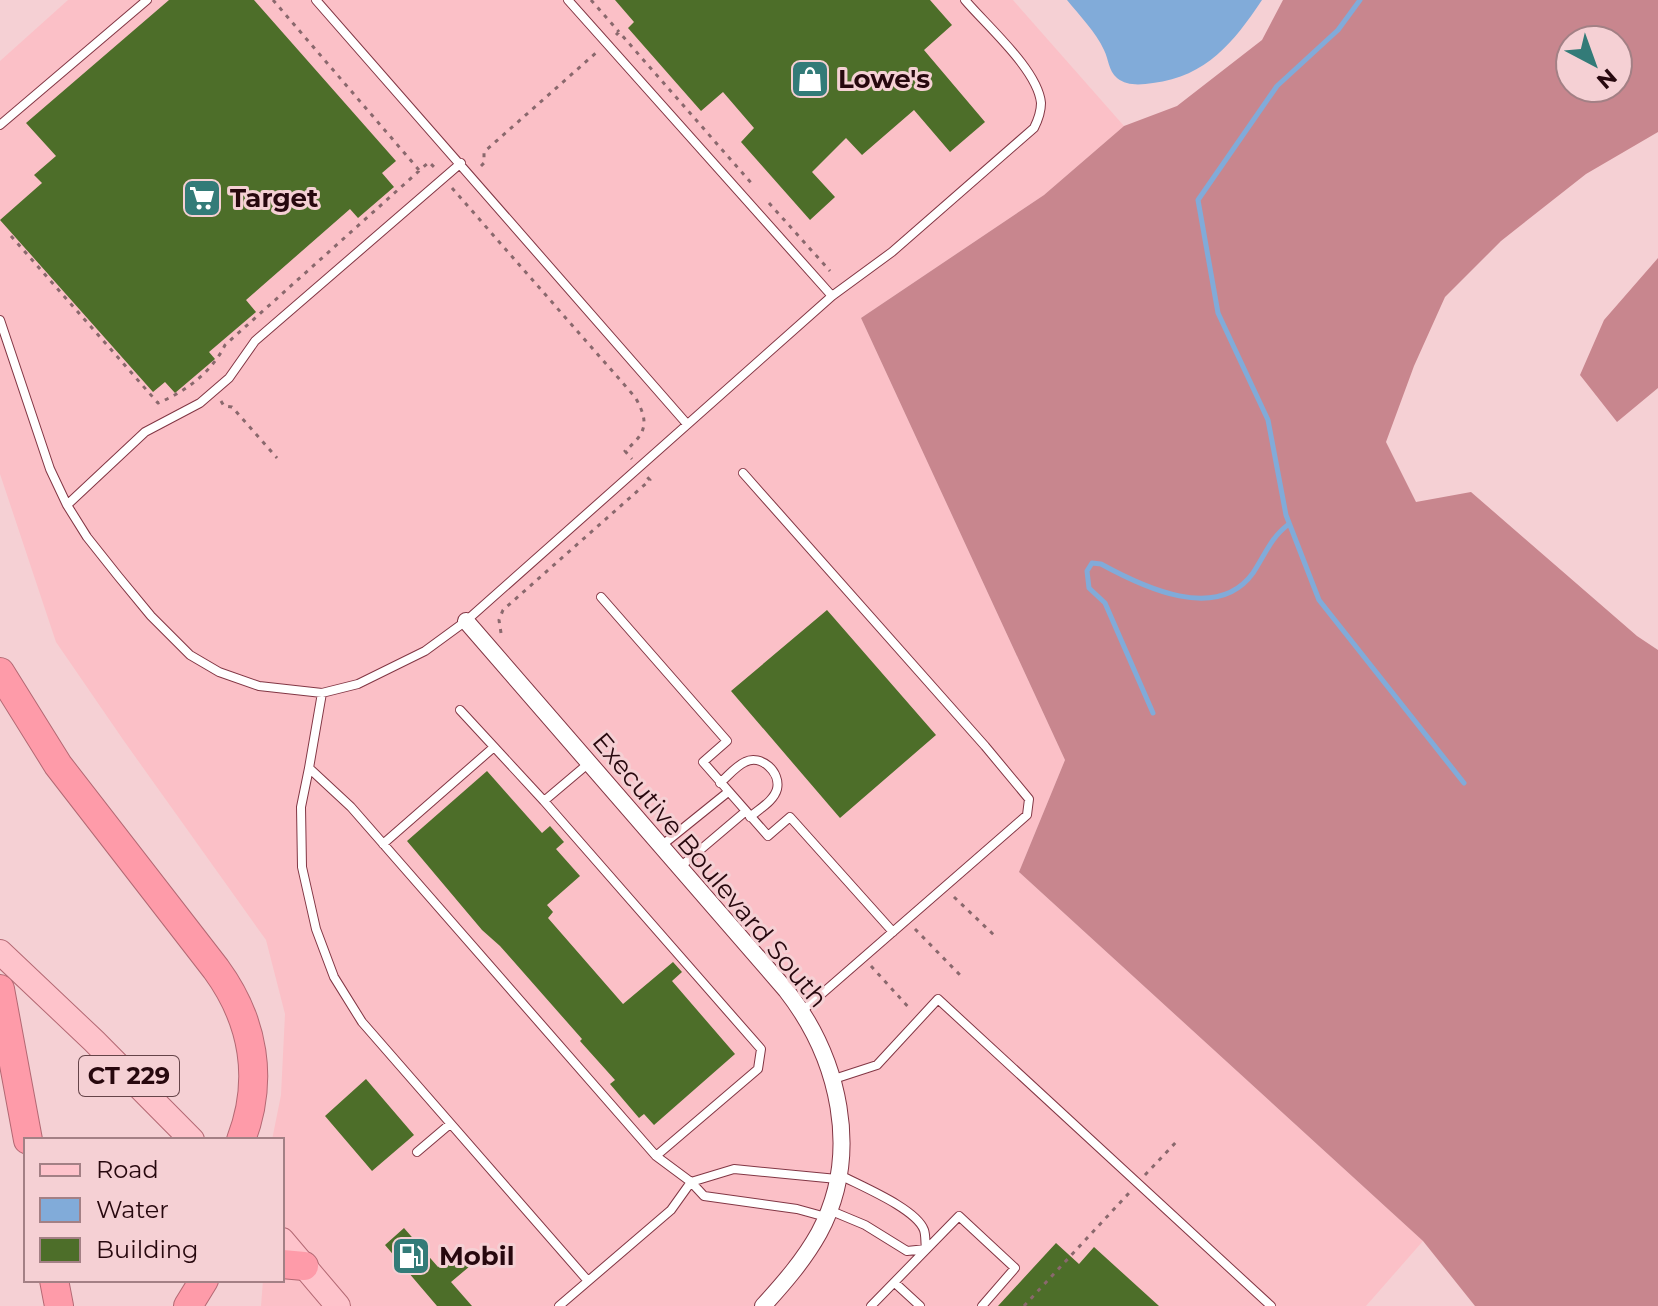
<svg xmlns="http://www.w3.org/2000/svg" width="1658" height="1306" viewBox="0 0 1658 1306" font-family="Montserrat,sans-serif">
	<rect width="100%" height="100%" fill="#f5d0d4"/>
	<path fill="#fbc0c7" d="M68,0H1013L1124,126L1044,195L861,318L1065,760L1019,872L1423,1241L1366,1306H261L263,1280H282V1140H272L281,1095L285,1014L266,940L124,741L56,642L0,474V61Z"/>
	<path fill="#c8868e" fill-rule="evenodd" d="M1283,0H1658V132L1586,174L1501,241L1445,297L1414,366L1386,442L1416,502L1471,492L1637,636L1658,650V1306H1475L1423,1241L1019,872L1065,760L861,318L1044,195L1124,126L1177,106L1262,40ZM1570,40H1618V88H1570Z
		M1658,258V388L1617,422L1580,375L1604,320Z"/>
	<path fill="#81abd9" d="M1067,0H1262C1233,43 1207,76 1153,83C1140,85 1127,86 1117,78C1108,70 1109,60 1104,50C1096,32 1079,15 1067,0Z"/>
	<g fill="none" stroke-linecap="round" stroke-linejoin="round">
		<path stroke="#81abd9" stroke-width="5" d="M1360,0L1338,30L1277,86L1198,200L1218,313L1268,420L1286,515L1319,600L1464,783
			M1153,713L1105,603L1089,588L1087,571L1092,563L1101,564C1143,587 1217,623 1253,573C1265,555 1271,537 1289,524"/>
	</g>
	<path fill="#4d6e29" d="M169,0H254L396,161L382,173L394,187L358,218L350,209L246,300L256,312L209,352L215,359L175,393L165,382L153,392L0,220L42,183L34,175L56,156L26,123Z
		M615,0H930L952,25L924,50L985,122L950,152L914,110L862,155L846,138L812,172L835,197L810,220L741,142L754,128L723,92L701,111L628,28L634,22Z
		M827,610L936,735L840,818L731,691Z
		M487,771L542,833L550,826L564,842L556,849L580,876L547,905L553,912L548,918L623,1004L673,962L682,972L672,981L735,1054L654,1125L644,1114L639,1118L610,1084L615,1080L580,1041L582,1039L500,946L482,930L407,841Z
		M366,1079L414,1135L372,1171L325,1116Z
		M404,1228L438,1267L457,1251L470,1266L451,1282L472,1306H437L385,1245Z
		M1056,1243L1079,1264L1094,1247L1159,1306H998Z"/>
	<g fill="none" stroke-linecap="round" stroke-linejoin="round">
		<defs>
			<path id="lane" d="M316,0L687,424
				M0,125L147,0
				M461,163L255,341L229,378L200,403L145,432L67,505L87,537L118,576L151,616L190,655L219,672L259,686L322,693L358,684L425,651L466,621L832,296L568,0
				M832,296L892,252L1034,128C1038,120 1041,112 1041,103C1038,70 986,25 965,0
				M0,320L50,469L67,505
				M743,473L985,746L1029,799L1027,815L802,1011
				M601,597L727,741L703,762L768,836L790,817L893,932
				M322,693L309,768L351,807L656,1156L691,1182L671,1210L559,1306
				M460,710L544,801L589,763
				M309,768L301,807L302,867L316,929L334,977L362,1022L588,1281
				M720,783C728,776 736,766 745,762C761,754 781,772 777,789C774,801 759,809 750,817
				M544,801L761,1049L758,1069L656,1156
				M383,844L494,747
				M661,846L728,792
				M680,867L746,811
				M834,1079L877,1065L938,999L1271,1306
				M417,1152L450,1124
				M829,1210L865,1225L907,1251L926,1249C925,1243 926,1236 924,1230C916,1208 858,1185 838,1174
				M826,1217L797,1209L704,1196L691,1182L734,1169L837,1179
				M895,1283L920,1306
				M871,1306L959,1216L1015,1268L982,1306"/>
			<path id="street" d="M466,621L786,990C839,1058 862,1153 819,1233C804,1260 784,1283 763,1306"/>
			<path id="primary" d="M0,952L94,1041L192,1140
				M282,1240L338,1306"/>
			<path id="highway" d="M0,672L58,765L216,969C254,1021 264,1080 241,1140
				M0,989L28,1140
				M282,1264L304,1266
				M54,1280L59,1306
				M188,1306L204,1280"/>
		</defs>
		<use href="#lane" stroke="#823644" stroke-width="10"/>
		<use href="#street" stroke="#823644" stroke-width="18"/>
		<use href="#primary" stroke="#b36873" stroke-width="26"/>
		<use href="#highway" stroke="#b36873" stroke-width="30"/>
		<path stroke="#8a686d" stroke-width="3" stroke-dasharray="4 6" stroke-linecap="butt" d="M273,0L419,170
			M591,0L619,32
			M616,35L619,32L753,185
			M481,166L484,163V152L598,51
			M452,188L635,397C650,423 646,433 625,451L632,459
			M769,203L830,271
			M11,236L158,403C185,392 212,372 225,345L429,162L434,167
			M221,401L224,406L232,407L277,458
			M501,633L499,620L503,610L650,480L647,477
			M954,897L995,936
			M915,929L960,975
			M871,966L911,1010
			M1145,1175L1178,1140
			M1024,1306L1129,1193"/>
		<use href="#lane" stroke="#fff" stroke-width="8"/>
		<use href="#street" stroke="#fff" stroke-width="16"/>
		<use href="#primary" stroke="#fec3cb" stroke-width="24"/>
		<use href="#highway" stroke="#fe9ba9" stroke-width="28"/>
	</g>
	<defs>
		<symbol id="shop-square" viewBox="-11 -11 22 22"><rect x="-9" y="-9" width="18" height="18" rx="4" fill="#337b78" stroke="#f5d0d4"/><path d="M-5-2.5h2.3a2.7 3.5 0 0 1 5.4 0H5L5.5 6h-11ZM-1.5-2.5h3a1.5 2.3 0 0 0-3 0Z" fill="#fff"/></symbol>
		<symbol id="supermarket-square" viewBox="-11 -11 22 22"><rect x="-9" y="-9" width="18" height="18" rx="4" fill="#337b78" stroke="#f5d0d4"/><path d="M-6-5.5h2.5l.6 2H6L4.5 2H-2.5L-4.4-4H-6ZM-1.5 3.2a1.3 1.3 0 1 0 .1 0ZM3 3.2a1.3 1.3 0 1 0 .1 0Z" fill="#fff"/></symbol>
		<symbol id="fuel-square" viewBox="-11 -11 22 22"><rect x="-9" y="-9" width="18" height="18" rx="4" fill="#337b78" stroke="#f5d0d4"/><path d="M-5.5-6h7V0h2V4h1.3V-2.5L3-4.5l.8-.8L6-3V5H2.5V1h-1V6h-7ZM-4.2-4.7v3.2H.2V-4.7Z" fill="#fff"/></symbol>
	</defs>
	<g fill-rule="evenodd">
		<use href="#shop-square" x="788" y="57" width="44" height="44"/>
		<use href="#supermarket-square" x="180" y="176" width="44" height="44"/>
		<use href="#fuel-square" x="389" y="1234" width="44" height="44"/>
	</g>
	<g text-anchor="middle" stroke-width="6" stroke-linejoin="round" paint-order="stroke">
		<rect fill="#f5d0d4" stroke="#654449" stroke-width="2" x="79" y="1056" width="100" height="40" rx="6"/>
		<g font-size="24" font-weight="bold" fill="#27080e">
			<text x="129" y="1084">CT 229</text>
		</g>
		<g font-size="26" font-weight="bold" fill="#27080e" stroke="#f5d0d4" text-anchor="start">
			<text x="838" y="88">Lowe's</text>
			<text x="230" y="207">Target</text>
			<text x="439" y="1265">Mobil</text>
		</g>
		<g font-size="26" fill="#27080e" stroke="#f5d0d4">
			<text transform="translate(710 870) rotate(50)" y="9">Executive Boulevard South</text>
		</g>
	</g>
	<rect x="24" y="1138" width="260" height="144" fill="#f5d0d4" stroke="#a38085" stroke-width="2"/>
	<rect x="40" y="1164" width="40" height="12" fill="#fec3cb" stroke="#a38085" stroke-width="2"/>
	<text x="96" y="1178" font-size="24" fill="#27080e">Road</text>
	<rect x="40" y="1198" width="40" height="24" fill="#81abd9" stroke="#a38085" stroke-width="2"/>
	<text x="96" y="1218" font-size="24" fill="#27080e">Water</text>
	<rect x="40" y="1238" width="40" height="24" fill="#4d6e29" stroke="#a38085" stroke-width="2"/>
	<text x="96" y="1258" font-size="24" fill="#27080e">Building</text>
	<g transform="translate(1594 64) rotate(139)"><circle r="38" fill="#f5d0d4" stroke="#a38085" stroke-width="2"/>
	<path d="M0-6L14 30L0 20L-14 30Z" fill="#337b78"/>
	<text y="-12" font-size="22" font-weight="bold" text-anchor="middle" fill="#27080e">N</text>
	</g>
</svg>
